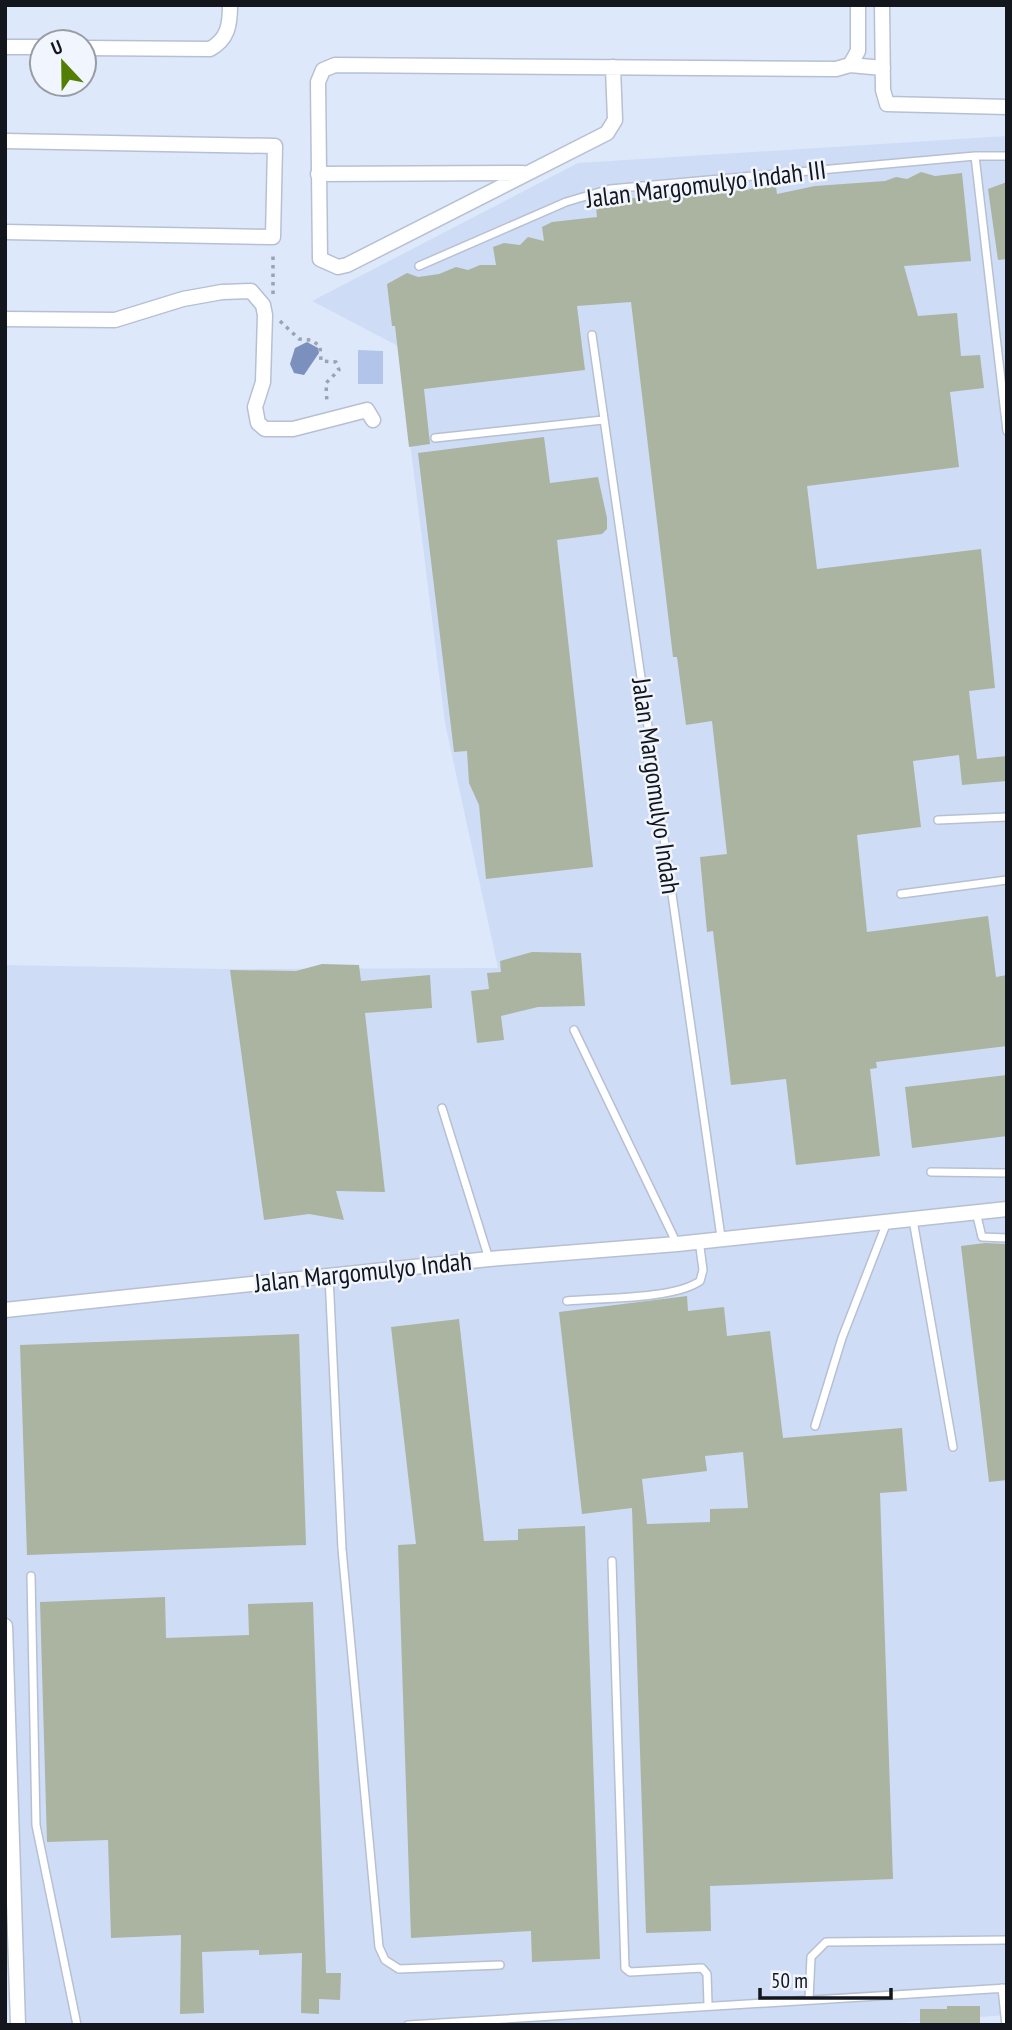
<svg xmlns="http://www.w3.org/2000/svg" width="1012" height="2030" viewBox="0 0 1012 2030" font-family="'PT Sans Narrow',sans-serif">
	<rect width="100%" height="100%" fill="#dee8fb"/>
	<path fill="#cfdcf6" d="M1007,136V2015L870,2025H14L5,1645V965L226,969L498,968L445,723L398,346L312,301L578,163Z"/>
	<path fill="#b2c4e9" d="M358,350L383,351V384H358Z"/>
	<path fill="#7b90bd" d="M307,342L318,348L319,353L304,375L294,373L290,364L295,348Z"/>
	<path fill="#aab4a1" fill-rule="evenodd" d="M921,172L935,176L962,173L971,261L904,266L918,316L957,313L961,356L980,355L984,388L950,392L959,467L807,486L817,569L981,549L995,688L969,691L977,759L1007,756V781L962,785L959,755L913,761L921,827L857,835L867,932L988,916L996,977L1007,975V1046L876,1062L877,1068L870,1069L880,1156L796,1165L786,1079L731,1085L713,931L707,932L700,857L727,854L712,721L686,725L677,657H673L631,302L577,306L585,370L424,389L430,444L409,447L395,326H392L387,284L407,273L418,277L439,274L456,267L468,270L480,265H496L493,247L504,243L520,245L528,237L544,241L542,227L552,222L597,217L596,207L608,203L634,198L653,202L671,196L747,190L762,185L776,186L777,194L815,186L885,181L896,177L907,179Z
		M1007,182V259L998,260L988,189Z
		M544,437L550,483L598,477L607,518V529L602,534L557,540L593,867L486,879L479,805L469,783L467,751L454,752L418,453Z
		M532,952L581,953L585,1006L538,1007L501,1016L504,1040L477,1043L471,991L489,989L487,973L501,972L500,961Z
		M322,964L359,965L361,981L430,975L432,1008L365,1013L385,1192L336,1191L344,1220L309,1214L264,1220L230,970L296,971Z
		M1007,1075V1136L912,1148L905,1087Z
		M985,1243L1007,1244V1480L989,1482L961,1246Z
		M687,1296L688,1311L724,1307L727,1336L770,1331L783,1438L902,1428L907,1491L880,1493L893,1879L710,1886L711,1931L646,1933L632,1508L582,1514L559,1312ZM743,1452L748,1508L710,1509V1522L647,1524L642,1479L707,1471L705,1456Z
		M459,1319L484,1541L518,1540V1529L585,1526L600,1959L532,1962L531,1931L411,1938L398,1545L416,1544L391,1327Z
		M299,1334L306,1545L27,1555L20,1345Z
		M165,1597L166,1638L249,1635L248,1604L313,1602L326,1973H341L340,2000L319,1999V2014L301,2013L302,1953L259,1955V1950L202,1952L204,2013L180,2014L181,1935L111,1938L108,1840L47,1842L40,1602Z
		M947,2006H980V2025H920V2009H947Z"/>
	<g fill="none" stroke-linecap="round" stroke-linejoin="round">
		<defs>
			<path id="service" d="M975,156L1007,431
				M419,266L566,202L610,189L975,156H1007
				M592,335L721,1237
				M435,438L603,420
				M938,820L1007,817
				M901,894L1007,880
				M574,1030L677,1244
				M442,1108L489,1259
				M931,1172L1007,1173
				M976,1212L982,1237L1007,1238
				M913,1220L953,1447
				M329,1276L342,1549L379,1947L385,1960L399,1969L500,1965
				M567,1301C600,1298 675,1299 700,1281L703,1270L699,1240
				M815,1426L842,1338L887,1222
				M612,1561L625,1968L630,1972L702,1968L707,1974L708,2004
				M31,1576L36,1825L77,2025
				M1002,1988L1006,2025
				M809,1999L811,1957L826,1942L1007,1940
				M408,2025L1007,1988"/>
			<path id="minor" d="M882,5L883,90L887,104L1007,107
				M5,47H42
				M84,48L210,49C228,39 230,25 230,5
				M850,65L883,68
				M613,67L615,120L607,133L347,265L338,267L320,259L318,82L323,70L335,65L836,69L850,65L858,51V5
				M5,141L275,146L273,237L5,232
				M318,174L523,173
				M5,319L115,320L183,299L222,292L251,291L263,305L265,315L263,382L255,407L258,423L265,429H293L367,410L373,420
				M5,1310L489,1259L677,1244L1007,1209
				M5,1626L18,2025"/>
		</defs>
		<use href="#service" stroke="#b7c0d3" stroke-width="10"/>
		<use href="#minor" stroke="#b7c0d3" stroke-width="17"/>
		<path stroke="#9ba3b2" stroke-width="3.5" stroke-dasharray="3.5 5" stroke-linecap="butt" d="M273,294V253
			M280,321L299,339L311,340L320,346L321,361L336,362L339,370L326,383L327,404"/>
		<use href="#service" stroke="#fff" stroke-width="7"/>
		<use href="#minor" stroke="#fff" stroke-width="14"/>
	</g>
	<g text-anchor="middle" stroke-width="5" stroke-linejoin="round" paint-order="stroke">
		<g font-size="26" fill="#13171d" stroke="#f1f5fd">
			<text transform="translate(706 184) rotate(-7)" y="9">Jalan Margomulyo Indah III</text>
			<text transform="translate(656 786) rotate(82)" y="9">Jalan Margomulyo Indah</text>
			<text transform="translate(363 1272) rotate(-6)" y="9">Jalan Margomulyo Indah</text>
		</g>
	</g>
	<rect width="1012" height="2030" fill="none" stroke="#13171d" stroke-width="14"/>
	<g transform="translate(63 63) rotate(338)"><circle r="33" fill="#f1f5fd" stroke="#989ca3" stroke-width="2"/>
	<path d="M0-5L12 26L0 18L-12 26Z" fill="#527e03"/>
	<text y="-10" font-size="19" font-weight="bold" text-anchor="middle" fill="#13171d">U</text>
	</g>
	<path d="M760 1988v10h131v-10" fill="none" stroke="#13171d" stroke-width="3.5"/>
	<text x="771" y="1988" font-size="21" fill="#13171d" stroke="#f1f5fd" stroke-width="5" paint-order="stroke">50 m</text>
</svg>
